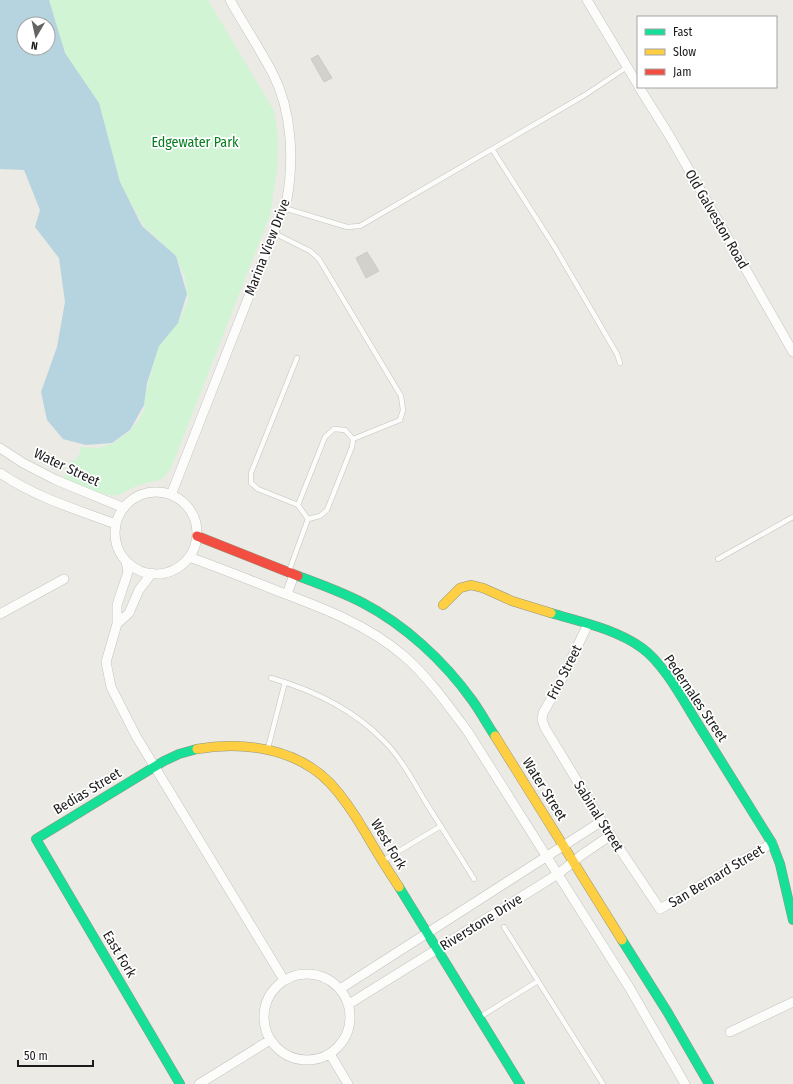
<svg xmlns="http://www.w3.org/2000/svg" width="793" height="1084" viewBox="0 0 793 1084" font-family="'Fira Sans Condensed',sans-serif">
	<rect width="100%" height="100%" fill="#ebeae4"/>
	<path fill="#d0f4d4" d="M49,0H208L274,111L278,138L277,170L270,215L173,463C161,486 161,478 139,485C131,487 125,493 117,495C104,498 76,483 64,478L71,460L75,461L79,455L81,449L79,447L98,448L112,444L130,431L139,420L144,410L146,392L153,365L159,346L178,323L187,304L188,299L185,277L176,256L143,225L120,182L99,103L65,53Z"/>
	<path fill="#b6d3e0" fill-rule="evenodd" d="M0,0H49L65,53L99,103L120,182L142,226L176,256L187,294L178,323L159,346L147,383L144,405L130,430L112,443L86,445L63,439L47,420L41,392L57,347L65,302L59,258L35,227L40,210L24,170L0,169ZM24,24H48V48H24Z"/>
	<path fill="#d3d1cd" stroke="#cecbc5" d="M318,55L332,78L324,82L311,59Z
		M367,252L379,271L366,278L356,258Z"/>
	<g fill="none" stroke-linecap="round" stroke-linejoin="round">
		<defs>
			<path id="lane" d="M492,149L554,246L617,354L620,363
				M284,208L347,227L360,226L585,95L627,67
				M274,233L310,251L319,259L401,396L403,410L400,420L353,439
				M297,358L251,473V483L258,489L298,505
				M334,429L345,430L353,439L352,447L327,510L320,516L308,519L298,505L325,437Z
				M718,559L793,517
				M289,571L308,519
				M271,678C313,690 353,709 384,741C401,758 413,781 425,801C441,827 458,853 474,879
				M268,748L285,682
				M384,860L441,826
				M504,927L603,1084
				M480,1017L538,981"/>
			<path id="street" d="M587,0L638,85
				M639,87L669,135L793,352
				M0,448L23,463L56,480L124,508
				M0,473C35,497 77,510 116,524
				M115 533a41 41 0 1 1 82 0a41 41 0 1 1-82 0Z
				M171,495L287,199C294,159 292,111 273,74C260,49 244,25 230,0
				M189,557C220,568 250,580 280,592C323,608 368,625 404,656C429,678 448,705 468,732L629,987L685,1084
				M126,561L128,572L117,605V624L106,662L111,687L136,736L284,980
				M287,594L294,575
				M0,614L64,579
				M117,624L129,613L139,590L152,573
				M588,624L559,685L543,713L542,720L545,728L607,830L660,909L772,843
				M264 1017a43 43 0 1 1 86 0a43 43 0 1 1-86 0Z
				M340,989L602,821
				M349,1004L558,874L583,854L611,835
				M730,1032L793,1002
				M330,1054L348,1084
				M199,1084L270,1040"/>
			<path id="fast" d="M298,576C320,584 342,592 363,603C405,625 444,661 472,700C480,711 487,724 495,736
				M551,613C581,622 616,629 642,648C664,664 683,700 698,724C723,764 747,803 772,843L780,864L793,920
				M399,887L520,1084
				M622,940L668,1013L709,1084
				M180,1084L36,839L164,761L179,754L197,749"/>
			<path id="slow" d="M443,605L460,588L471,585L483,588L512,601L551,613
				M495,736L622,940
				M197,749C243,741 296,748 330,783C344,798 355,815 365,832C376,851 387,869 399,887"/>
			<path id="jam" d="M197,536L298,576"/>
		</defs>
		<use href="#lane" stroke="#c3c3c0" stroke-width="5.5"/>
		<use href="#street" stroke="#c3c3c0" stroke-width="10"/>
		<use href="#fast" stroke="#91957c" stroke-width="10"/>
		<use href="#slow" stroke="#91957c" stroke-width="10"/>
		<use href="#jam" stroke="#91957c" stroke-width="10"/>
		<use href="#lane" stroke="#fcfcfb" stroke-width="4.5"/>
		<use href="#street" stroke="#fcfcfb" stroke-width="9"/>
		<use href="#fast" stroke="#16e098" stroke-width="9"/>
		<use href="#slow" stroke="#ffcf43" stroke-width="9"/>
		<use href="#jam" stroke="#f24e42" stroke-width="9"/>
	</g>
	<g text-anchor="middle" stroke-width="3.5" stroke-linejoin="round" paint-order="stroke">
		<g font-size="14" fill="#067e1e" stroke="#fff">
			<text x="195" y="147">Edgewater Park</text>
		</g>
		<g font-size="14" fill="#1c1c1c" stroke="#fff">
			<text transform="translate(717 219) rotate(60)" y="5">Old Galveston Road</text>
			<text transform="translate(267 247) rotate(-69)" y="5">Marina View Drive</text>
			<text transform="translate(67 467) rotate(25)" y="5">Water Street</text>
			<text transform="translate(564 672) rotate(-63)" y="5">Frio Street</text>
			<text transform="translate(696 698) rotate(56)" y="5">Pedernales Street</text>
			<text transform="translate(545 789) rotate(58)" y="5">Water Street</text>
			<text transform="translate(87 791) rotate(-31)" y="5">Bedias Street</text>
			<text transform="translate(599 816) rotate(58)" y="5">Sabinal Street</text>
			<text transform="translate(389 844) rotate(59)" y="5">West Fork</text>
			<text transform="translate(716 876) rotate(-31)" y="5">San Bernard Street</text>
			<text transform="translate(481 922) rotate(-32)" y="5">Riverstone Drive</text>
			<text transform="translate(120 954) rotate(59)" y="5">East Fork</text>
		</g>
	</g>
	<rect x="637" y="16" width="140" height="72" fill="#ffffff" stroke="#a4a4a4"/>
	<rect x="645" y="29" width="20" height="6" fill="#16e098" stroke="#a4a4a4"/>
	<text x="673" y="36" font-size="12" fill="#1c1c1c">Fast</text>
	<rect x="645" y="49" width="20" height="6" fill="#ffcf43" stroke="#a4a4a4"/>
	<text x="673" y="56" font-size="12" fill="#1c1c1c">Slow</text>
	<rect x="645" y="69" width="20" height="6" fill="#f24e42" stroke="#a4a4a4"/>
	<text x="673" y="76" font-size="12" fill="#1c1c1c">Jam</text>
	<g transform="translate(36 36) rotate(189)"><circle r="19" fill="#ffffff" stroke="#a4a4a4"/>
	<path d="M0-3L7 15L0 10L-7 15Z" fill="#646462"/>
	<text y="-6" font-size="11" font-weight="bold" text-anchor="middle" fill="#1c1c1c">N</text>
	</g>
	<path d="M18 1060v6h75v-6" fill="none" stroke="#1c1c1c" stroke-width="2"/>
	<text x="24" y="1060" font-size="12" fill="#1c1c1c" stroke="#ffffff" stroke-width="3" paint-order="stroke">50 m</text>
</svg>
